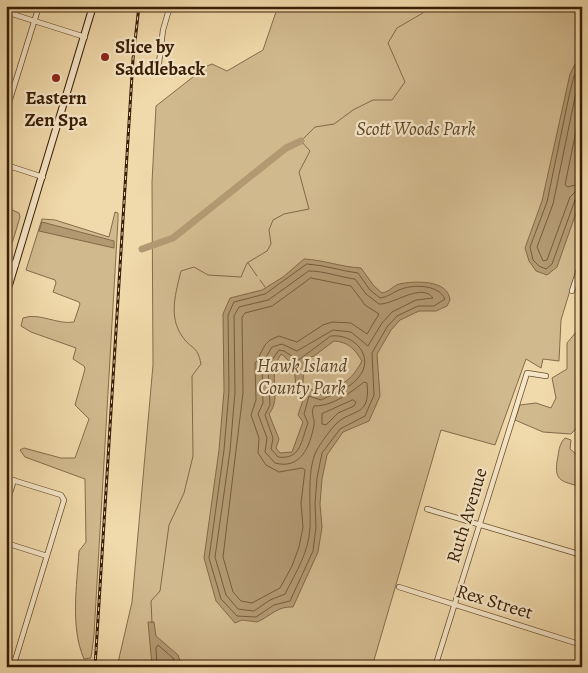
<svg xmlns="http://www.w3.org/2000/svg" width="588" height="673" viewBox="0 0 588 673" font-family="Alegreya,serif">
	<rect width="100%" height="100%" fill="#f0d9aa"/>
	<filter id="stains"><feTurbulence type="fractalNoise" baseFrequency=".004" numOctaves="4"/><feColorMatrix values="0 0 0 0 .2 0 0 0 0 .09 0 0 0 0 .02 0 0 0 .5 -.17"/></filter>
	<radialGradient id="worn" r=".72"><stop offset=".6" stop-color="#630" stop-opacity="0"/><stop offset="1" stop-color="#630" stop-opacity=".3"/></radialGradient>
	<path fill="#d1b98e" stroke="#856c4a" d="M278,6H582V251L561,320L559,361L543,359L541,368L526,359L495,445L441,430L372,667H117L132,602L153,365L152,182L156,106L207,66L212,64L227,71L263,50Z
		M6,207L19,213L20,217L8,257L6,256Z
		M115,212L118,213V220L94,635L91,658L84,659C70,627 77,585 79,551L86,542L85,479L25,457L20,450L24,448L61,458H75L89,419L75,405L85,369L84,366L73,359L76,348L31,332L21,326L23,318C39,312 57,325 74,322L80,304L79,302L53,292L56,283L55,280L26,270L42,219L55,220L109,237Z
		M582,325V422L571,434L543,432L515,420L520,405L536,403L551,408L556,398L552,378L567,369V343Z
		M565,438L571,440L570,449L582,459V487C560,481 553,481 558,456C559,449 560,443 565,438Z"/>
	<path fill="#b29972" stroke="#826846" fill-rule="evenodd" d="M582,62V196L557,267L547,275L536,271L529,261L525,248L542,201L570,74L575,64Z
		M42,222L114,241V248L39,231Z
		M304,259C324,260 341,267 361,268L374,286L382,293C389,292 393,286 399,284C414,281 448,279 450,300L447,306L436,311H419L400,320L391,330L377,354L380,396L369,421L343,432L327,455L322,479L320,504L322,527L318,552L293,607C277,606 271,616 257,622L242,620L235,623L216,601L204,558L219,450L224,391L223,314L230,298L262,290L283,277ZM334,341C348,342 354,348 362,361C351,382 340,386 319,395L303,383L304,359L314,356ZM281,354C296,365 295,374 296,392L303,400L298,415L303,422L292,452L280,453L276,448L279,439L269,414C283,396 266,378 281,354Z
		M148,622H154L156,636L178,655L182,667H154L152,665Z"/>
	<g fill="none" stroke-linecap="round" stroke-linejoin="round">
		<path stroke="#765c3c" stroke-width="1" d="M582,67L574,76L569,96L547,202L530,247L533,260L539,266L546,269L552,264L575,200L582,197
			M582,76L575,97L553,204L537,247L543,261L547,260L570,197L575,192L582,190
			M582,101L565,185L568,187L582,183
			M307,264C325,265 341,271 358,273L370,290L380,298C388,297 392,293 399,290C412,284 438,284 445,299L434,306H418L397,316L387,327L372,353L374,395L365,416L340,429L322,453L317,478L315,504L316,527L313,551L290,601L274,605L256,617L237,616L221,599L209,558L224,450L229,391L228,315L234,302L265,294Z
			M309,271C325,271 339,277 355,279L366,294L379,304C393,305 422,282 433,298L416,300L392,312L382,323L368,346L351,332L333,330L297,351L282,344L272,347L262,364L263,403L258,414L267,438L265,452L275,463C301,470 310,446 314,425C315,417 310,414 314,406C333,406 350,393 364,382L367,383C371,418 352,408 336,424C330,430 323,440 318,448C306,467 311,506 310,527C309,552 296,572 285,594L270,600L254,611L238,609L226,595L215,557L230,451L235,392L234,316L239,307L268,300Z
			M311,278L351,286L365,305L379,314L367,334L351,323L332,322L323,325L297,342L279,336L270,340L265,345L255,364L256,400L251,415L259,438L258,453L266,465L279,472L302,468L305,470L301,503L303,527L299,547L292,566L280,588L252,603L241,601L233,592L223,557L243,393L242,317L245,313L272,306Z
			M331,336C355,333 376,358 358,378C349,389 333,394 321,400L309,396L304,414L308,423C301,441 301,460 278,457L271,449L273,438L265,415L270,405L268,366L279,350L284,351L298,360Z
			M353,400L356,402L354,406L338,413L326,425L322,424V414Z
			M157,667L156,648L158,645L173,658L176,667"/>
		<path stroke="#826846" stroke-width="1" d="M248,263L257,276
			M260,280L265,287
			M152,623L151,601L160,591L169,525L184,493L193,456L192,376L201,364C197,344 191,350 182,336C168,316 176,292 181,271L194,267L208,275L241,277L247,263L267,251L271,244L269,230L273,220L284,214L309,209L299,172L310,151L301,141L315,127L334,124L353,110L373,100H392L405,82L388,43L397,28L435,6"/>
		<path stroke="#b29972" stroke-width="7" d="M142,249L173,238L286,148L301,141"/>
		<defs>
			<path id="street" d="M6,12L85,37
				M159,63L163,30L170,6
				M6,112L39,6
				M6,165L43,177
				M6,262L16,265
				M572,291L582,261
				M6,478L61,495L64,500L13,667
				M6,505L14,480
				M427,509L582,555
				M6,543L47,556
				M399,587L582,645
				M435,667L527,373L546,376"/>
			<path id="secondary" d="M6,295L93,6"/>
		</defs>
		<use href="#street" stroke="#674d2e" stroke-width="6"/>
		<use href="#secondary" stroke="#391e05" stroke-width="8"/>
		<use href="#street" stroke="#f5e6c8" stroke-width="4.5"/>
		<use href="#secondary" stroke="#f5e6c8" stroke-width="6"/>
		<defs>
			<path id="rail" d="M95,667L133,59L139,6"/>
		</defs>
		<use href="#rail" stroke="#391e05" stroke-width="3"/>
		<use href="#rail" stroke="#f5e6c8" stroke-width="1" stroke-dasharray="4" stroke-linecap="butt"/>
	</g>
	<g fill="#8f2418" stroke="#f5e6c8" stroke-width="2">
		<circle cx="105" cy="57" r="5"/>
		<circle cx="56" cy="78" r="5"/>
	</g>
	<g text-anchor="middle" stroke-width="4.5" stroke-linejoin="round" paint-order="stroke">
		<g font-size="19" font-weight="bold" fill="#391e05" stroke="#f5e6c8" text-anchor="start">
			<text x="115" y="53">Slice by<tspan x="115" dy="22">Saddleback</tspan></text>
			<text x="56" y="104" text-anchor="middle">Eastern<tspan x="56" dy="22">Zen Spa</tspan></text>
		</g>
		<g font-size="19" font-style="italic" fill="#5f4527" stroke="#f5e6c8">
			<text x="416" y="135">Scott Woods Park</text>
			<text x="302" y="372">Hawk Island<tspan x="302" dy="22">County Park</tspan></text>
		</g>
		<g font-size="19" fill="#391e05" stroke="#f5e6c8">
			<text transform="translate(466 515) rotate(-73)" y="7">Ruth Avenue</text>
			<text transform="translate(495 601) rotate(17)" y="7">Rex Street</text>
		</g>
	</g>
	<rect width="588" height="673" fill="none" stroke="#f0d9aa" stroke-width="25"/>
	<rect x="8" y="8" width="573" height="658" fill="none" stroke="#391e05" stroke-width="2.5"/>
	<rect x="12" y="12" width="563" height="648" fill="none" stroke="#391e05"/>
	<rect width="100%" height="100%" filter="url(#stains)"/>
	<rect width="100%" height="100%" fill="url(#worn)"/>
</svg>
